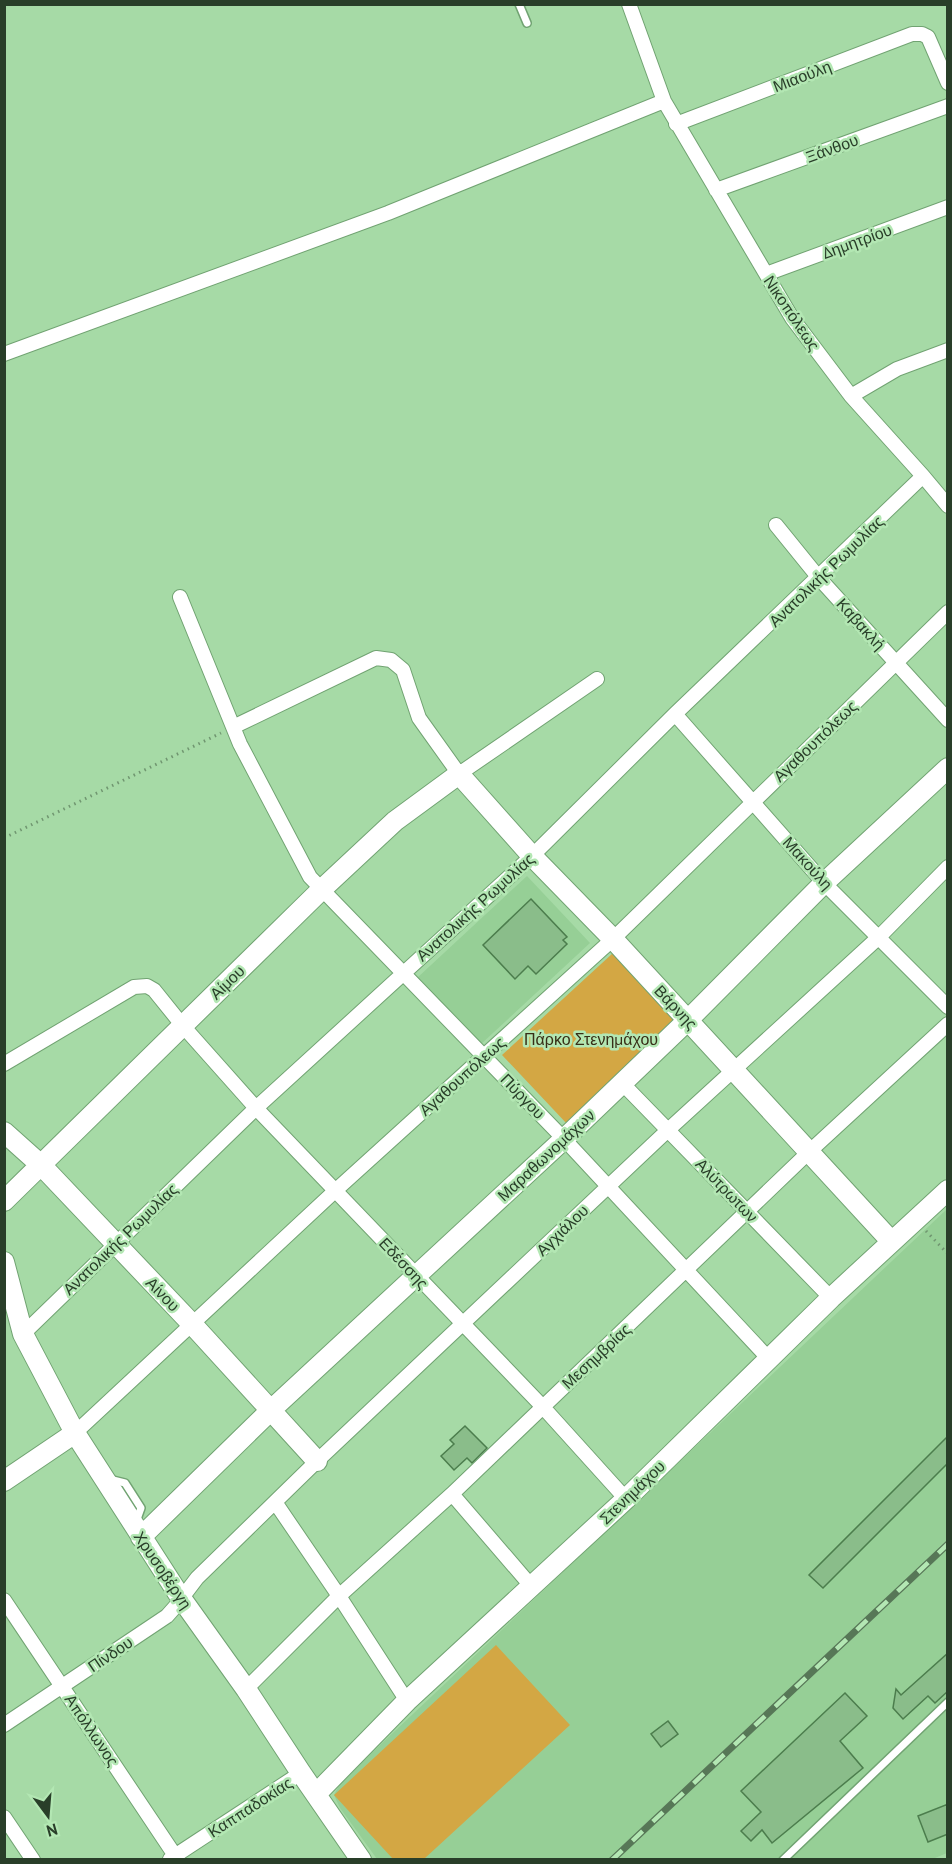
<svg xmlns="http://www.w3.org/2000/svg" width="952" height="1864" viewBox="0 0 952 1864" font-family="'PT Sans',sans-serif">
	<rect width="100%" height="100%" fill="#a6daa6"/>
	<path fill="#96cf96" d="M527,876L590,943L480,1045L417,978Z
		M947,1209V1853L930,1860L377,1859L340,1808L334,1795L341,1782Z"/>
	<path fill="#d3a744" d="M613,953L679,1023L568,1125L502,1055Z
		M496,1645L570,1725L424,1859H393L334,1795Z"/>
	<path fill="#8abd8a" stroke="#4c7d4d" stroke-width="1.5" d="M531,899L567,937L563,940L567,944L536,974L528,966L515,979L483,945Z
		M465,1426L487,1448L472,1463L467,1458L454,1470L441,1456L454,1444L450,1440Z
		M948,1436V1463L823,1588L809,1575Z
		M948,1653V1691L935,1703L928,1696L903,1719L893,1708L896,1689L901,1695Z
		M845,1693L867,1716L840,1741L863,1768L772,1843L762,1830L751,1841L741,1831L761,1812L741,1791Z
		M668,1721L678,1734L661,1747L651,1734Z
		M948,1804V1834L928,1842L918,1816Z"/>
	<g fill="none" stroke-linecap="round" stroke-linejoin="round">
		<defs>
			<path id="lane" d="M519,4L527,23
				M109,1479L125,1483L141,1508L136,1522
				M783,1860L948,1702"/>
			<path id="street" d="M629,4L664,101L792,318L851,396L923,476L948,506
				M676,124L912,34H922L928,37L948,83
				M716,190L948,106
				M766,274L948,207
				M4,354L388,213L664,101
				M851,396L897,369L948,350
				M776,525L819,578L948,720
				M180,597L240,744L310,877L564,1139L769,1359
				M675,714L824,883L948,1007
				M233,727L376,658L391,660L403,670L419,718L459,774L597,679
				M4,1064L134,987L147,986L154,990L183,1026L256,1108L542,1406L626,1499
				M622,1083L831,1298
				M23,1334L256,1108L532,856L675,714L923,476
				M75,1433L336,1190L613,939L948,612
				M452,1494L532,1587
				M275,1502L339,1596L407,1701
				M4,1600L178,1860
				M246,1689L339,1596L452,1494L810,1151L948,1024
				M4,1725L167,1616L175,1607L197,1578L317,1461L668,1130L879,937L948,867
				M4,1817L33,1860
				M170,1859L301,1773"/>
			<path id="secondary" d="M4,1132L42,1166L192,1324L317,1461
				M4,1201L321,890L395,821L459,774L532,856L613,939L891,1241
				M4,1262L23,1334L75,1433L181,1598L246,1689L301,1773L361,1860
				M4,1481L75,1433
				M141,1537L271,1410L564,1139L688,1020L824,883L948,768
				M316,1794L407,1701L626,1499L831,1298L948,1190"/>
		</defs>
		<use href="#lane" stroke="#71a372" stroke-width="10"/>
		<use href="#street" stroke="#71a372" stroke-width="16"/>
		<use href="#secondary" stroke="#71a372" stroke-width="22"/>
		<path stroke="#709670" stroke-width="3" stroke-dasharray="1.5 4.5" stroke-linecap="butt" d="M4,838L221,733
			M926,1231L948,1254"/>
		<use href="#lane" stroke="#fff" stroke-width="7"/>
		<use href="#street" stroke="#fff" stroke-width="14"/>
		<use href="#secondary" stroke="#fff" stroke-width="20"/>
		<defs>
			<path id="rail" d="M612,1860L948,1544"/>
		</defs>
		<use href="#rail" stroke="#577757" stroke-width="7"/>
		<use href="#rail" stroke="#b3e7b3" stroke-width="4.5" stroke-dasharray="14" stroke-linecap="butt"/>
	</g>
	<g text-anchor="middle" stroke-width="5" stroke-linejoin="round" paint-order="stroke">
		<g font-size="16" fill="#293e29" stroke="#b3e7b3">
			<text transform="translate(802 76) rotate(-21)" y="6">Μιαούλη</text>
			<text transform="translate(832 148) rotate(-20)" y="6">Ξάνθου</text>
			<text transform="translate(857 241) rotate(-20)" y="6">Δημητρίου</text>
			<text transform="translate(792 313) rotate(56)" y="6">Νικοπόλεως</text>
			<text transform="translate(826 571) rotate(-44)" y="6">Ανατολικής Ρωμυλίας</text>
			<text transform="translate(861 624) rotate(48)" y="6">Καβακλή</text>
			<text transform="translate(815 741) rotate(-44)" y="6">Αγαθουπόλεως</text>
			<text transform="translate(808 863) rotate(48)" y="6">Μακούλη</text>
			<text transform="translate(475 907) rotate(-42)" y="6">Ανατολικής Ρωμυλίας</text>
			<text transform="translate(227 982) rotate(-44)" y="6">Αίμου</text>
			<text transform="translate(676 1007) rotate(47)" y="6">Βάρνης</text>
			<text transform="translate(462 1076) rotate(-42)" y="6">Αγαθουπόλεως</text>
			<text transform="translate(523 1096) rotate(46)" y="6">Πύργου</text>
			<text transform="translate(546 1155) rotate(-43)" y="6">Μαραθωνομάχων</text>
			<text transform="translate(727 1190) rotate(46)" y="6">Αλύτρωτων</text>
			<text transform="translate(562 1230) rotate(-44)" y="6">Αγχιάλου</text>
			<text transform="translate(120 1239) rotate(-44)" y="6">Ανατολικής Ρωμυλίας</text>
			<text transform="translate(404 1263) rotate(47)" y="6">Εδέσσης</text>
			<text transform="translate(163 1294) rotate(46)" y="6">Αίνου</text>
			<text transform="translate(596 1356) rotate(-43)" y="6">Μεσημβρίας</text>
			<text transform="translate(632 1492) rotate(-44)" y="6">Στενημάχου</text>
			<text transform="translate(163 1570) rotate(56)" y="6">Χρυσοβέργη</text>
			<text transform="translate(110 1654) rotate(-34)" y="6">Πίνδου</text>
			<text transform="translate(92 1730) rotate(56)" y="6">Απόλλωνος</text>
			<text transform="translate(250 1807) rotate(-33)" y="6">Καππαδοκίας</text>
		</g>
		<g font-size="16" fill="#382e17" stroke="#b3e7b3">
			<text x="591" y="1045">Πάρκο Στενημάχου</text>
		</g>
	</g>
	<rect width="952" height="1864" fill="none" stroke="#293e29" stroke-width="12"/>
	<g transform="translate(48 1816) rotate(164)" stroke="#b3e7b3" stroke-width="4.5" paint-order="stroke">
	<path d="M0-4.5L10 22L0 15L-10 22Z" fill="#293e29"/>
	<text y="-9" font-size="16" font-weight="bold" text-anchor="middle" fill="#293e29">N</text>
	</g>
</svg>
